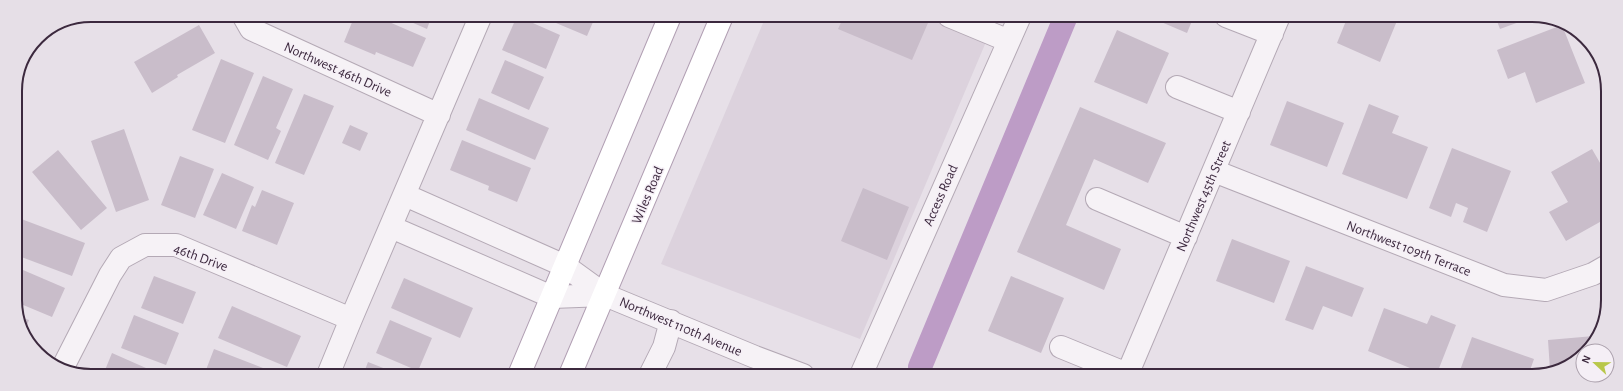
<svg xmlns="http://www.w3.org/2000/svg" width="1623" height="391" viewBox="0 0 1623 391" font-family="'Alegreya Sans',sans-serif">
	<rect width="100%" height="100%" fill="#e7e0e8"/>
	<path fill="#dcd2dd" d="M766,16H997L860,339L661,264Z"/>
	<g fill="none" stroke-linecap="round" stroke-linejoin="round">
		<path stroke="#bd9cc6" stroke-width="24" d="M920,367L1066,16"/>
	</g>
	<path fill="#c9bdca" d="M111,15H186L185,22L111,17Z
		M355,15H373L426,38L413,67L376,52L375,55L344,42Z
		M395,15H432L427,29Z
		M537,15H596L587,36Z
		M517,16L560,35L546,69L502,50Z
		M844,16H931L912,60L838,29Z
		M1147,16H1194L1187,33Z
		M1348,16H1399L1380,62L1337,43Z
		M1495,16H1533V17L1500,29Z
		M199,25L215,53L177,75L178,77L152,93L134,62Z
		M1562,25L1585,83L1536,103L1525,72L1508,79L1497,50Z
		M1117,30L1169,53L1147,104L1094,82Z
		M221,59L254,73L225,143L192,130Z
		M505,60L544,77L529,110L491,93Z
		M263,76L293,89L276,128L281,131L268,160L234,145Z
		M304,94L334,106L304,175L275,163Z
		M479,98L549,128L535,160L466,130Z
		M1287,101L1344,123L1327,167L1270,145Z
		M1369,104L1399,116L1392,133L1428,147L1407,199L1342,174Z
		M1080,107L1166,143L1148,183L1094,159L1066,225L1121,249L1104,290L1017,252Z
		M350,125L368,133L360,151L342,143Z
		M124,129L149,200L116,212L91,141Z
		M462,140L531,168L517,202L488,190L489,186L450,170Z
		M1452,148L1511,171L1487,232L1463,222L1468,208L1456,203L1451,217L1429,208Z
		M1592,149L1607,175V218L1566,241L1549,212L1568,202L1551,172Z
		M58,150L107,208L81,230L32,172Z
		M180,156L214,169L195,218L161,205Z
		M222,173L254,187L236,229L203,215Z
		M863,188L909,207L887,260L841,241Z
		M262,190L294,203L277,245L242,231L252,205L255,207Z
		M16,217L85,243L72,276L16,255Z
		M1232,239L1290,261L1274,303L1216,281Z
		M1306,266L1364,288L1352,317L1323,306L1313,330L1285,320Z
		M16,267L65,288L52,317L16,302Z
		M154,276L196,292L183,324L141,308Z
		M1011,276L1064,298L1041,353L988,331Z
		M404,278L473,308L460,338L391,308Z
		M232,306L301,336L287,367L218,338Z
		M1384,308L1427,324L1431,315L1456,325L1436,376H1407L1410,368L1368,351Z
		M134,315L179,333L166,365L121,348Z
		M17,316L29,320L25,330Z
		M390,320L432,338L418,371L376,353Z
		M1594,336L1585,351H1583L1582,357L1550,370L1548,340Z
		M1472,337L1534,359L1528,376H1458Z
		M214,349L281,375H204Z
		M112,353L155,372L154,375H103Z
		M368,362L401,375H363Z
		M1179,368L1198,375V376H1176Z"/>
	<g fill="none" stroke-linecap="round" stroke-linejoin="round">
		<defs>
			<path id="minor" d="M243,15L251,29L439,115
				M949,16L1009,41
				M1226,16L1272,34
				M1177,87L1239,112
				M1214,171L1504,285L1546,290L1593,274L1607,266
				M405,195L565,266L605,295L755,357L803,375
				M1097,199L1186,237
				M391,227L552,297L605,295
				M1061,347L1127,374
				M63,367L110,275L121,258L145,245H176L351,319
				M328,375L351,319L481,15
				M650,375L664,347L671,321
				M861,375L1020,16
				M1127,375L1279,16"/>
			<path id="major" d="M519,375L670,16
				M570,375L722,16"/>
		</defs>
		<use href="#minor" stroke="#b4a9b5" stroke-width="24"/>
		<use href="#major" stroke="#b19fb3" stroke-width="24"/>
		<use href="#minor" stroke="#f6f2f6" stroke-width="22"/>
		<use href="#major" stroke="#fff" stroke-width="22"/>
	</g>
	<g text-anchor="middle" stroke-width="3" stroke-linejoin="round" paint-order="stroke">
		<g font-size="14" fill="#3c293e" stroke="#f5eff6">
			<text transform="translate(338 69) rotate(24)" y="5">Northwest 46th Drive</text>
			<text transform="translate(647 195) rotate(-67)" y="5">Wiles Road</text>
			<text transform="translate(940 195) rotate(-66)" y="5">Access Road</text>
			<text transform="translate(1203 196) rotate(-67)" y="5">Northwest 45th Street</text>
			<text transform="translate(1409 248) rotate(21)" y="5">Northwest 109th Terrace</text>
			<text transform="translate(201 257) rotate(20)" y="5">46th Drive</text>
			<text transform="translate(681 326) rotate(23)" y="5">Northwest 110th Avenue</text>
		</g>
	</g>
	<path d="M0 0H1623V391H0ZM91 22H1532A69 69 0 0 1 1601 91V300A69 69 0 0 1 1532 369H91A69 69 0 0 1 22 300V91A69 69 0 0 1 91 22Z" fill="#e6dfe7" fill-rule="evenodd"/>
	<path fill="none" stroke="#3c293e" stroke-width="2" d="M91 22H1532A69 69 0 0 1 1601 91V300A69 69 0 0 1 1532 369H91A69 69 0 0 1 22 300V91A69 69 0 0 1 91 22Z"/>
	<g transform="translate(1595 363) rotate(292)"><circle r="19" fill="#f5eff6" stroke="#aba0ac"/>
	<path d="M0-3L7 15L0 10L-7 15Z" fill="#b8c74a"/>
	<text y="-6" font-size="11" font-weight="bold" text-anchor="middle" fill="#3c293e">N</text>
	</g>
</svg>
